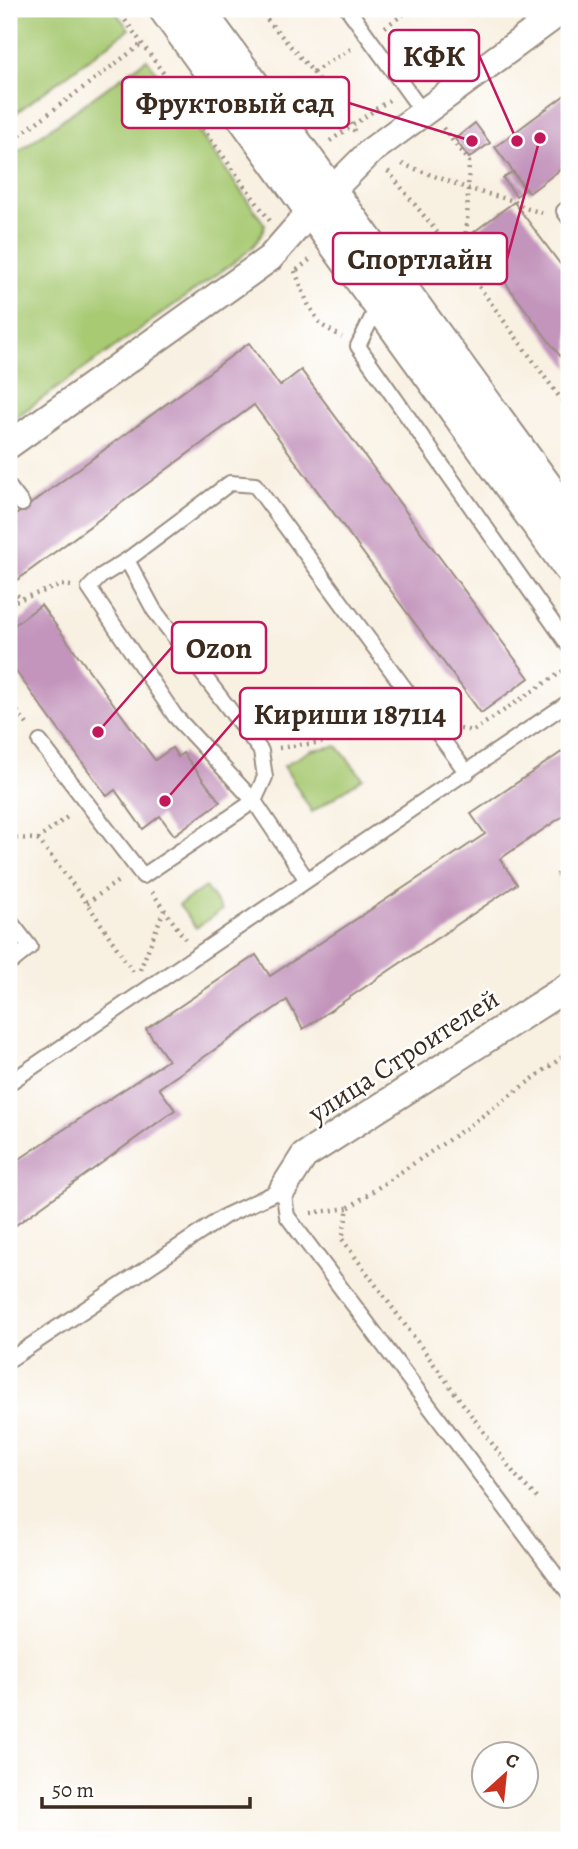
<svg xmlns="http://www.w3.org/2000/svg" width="578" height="1849" viewBox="0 0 578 1849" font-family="Alegreya,serif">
	<rect width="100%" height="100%" fill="#fff"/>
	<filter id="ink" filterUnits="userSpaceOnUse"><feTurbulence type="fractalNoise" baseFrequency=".0143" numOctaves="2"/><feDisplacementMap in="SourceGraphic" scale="14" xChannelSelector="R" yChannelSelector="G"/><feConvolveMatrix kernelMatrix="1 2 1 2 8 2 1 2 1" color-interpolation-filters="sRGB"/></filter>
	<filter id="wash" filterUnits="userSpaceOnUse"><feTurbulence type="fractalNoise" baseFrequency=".00686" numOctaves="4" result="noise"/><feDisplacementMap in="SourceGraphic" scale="28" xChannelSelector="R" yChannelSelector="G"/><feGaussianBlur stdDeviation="1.57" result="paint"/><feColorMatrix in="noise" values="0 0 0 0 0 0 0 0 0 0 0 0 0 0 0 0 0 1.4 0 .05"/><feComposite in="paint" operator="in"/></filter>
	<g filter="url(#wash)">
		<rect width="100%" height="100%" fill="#f8f0e1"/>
		<path fill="#a8ca73" stroke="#727a48" stroke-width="2" d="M9,9H113L129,29L9,118Z
			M147,59L265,225C260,243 247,252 233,263L9,422V166L15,161L12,156Z
			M337,746L363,778L312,812L284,766L311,750Z
			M205,887L222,910L196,928L179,905Z"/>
		<g id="blocks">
			<path fill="#c394bc" d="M569,92V163L529,193L495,147Z
				M475,123L490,143L469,158L455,139Z
				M512,172L525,190L516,196L503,178Z
				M514,202L569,276V368L470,235Z
				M249,343L280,386L301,370L529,678L481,713L254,405L17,580L9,568V520Z
				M41,605L155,760L172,748L178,757L183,753L220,802L174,835L160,816L143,829L115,790L107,796L9,662V629Z
				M569,747V812L500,859L517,884L303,1029L287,1000L159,1088L175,1110L9,1230V1166L168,1060L146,1029L256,955L270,976L485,834L471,814Z
				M569,869V889L557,874Z"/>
		</g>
	</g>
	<g filter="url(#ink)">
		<use href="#blocks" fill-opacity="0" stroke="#9a8d80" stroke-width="2"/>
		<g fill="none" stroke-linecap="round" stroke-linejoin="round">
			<defs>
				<path id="service" d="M348,9L424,114
					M569,207L564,211L569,218
					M379,303L358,346L569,646
					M9,487L22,504
					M40,742L143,876L254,801L265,777L261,751L154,610L127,560
					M307,880L254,801L175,716L89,588L101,576L127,560L230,483L255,485L467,773
					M9,920L30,947L9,964
					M9,1083L569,702
					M9,1360L225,1216L283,1189L287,1216L569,1593"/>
				<path id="minor" d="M9,445L270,258L312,210L371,151L564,9
					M283,1189L304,1156L569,986"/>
				<path id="tertiary" d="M166,9L569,566
					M197,9L569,519"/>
			</defs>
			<use href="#service" stroke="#9a8d80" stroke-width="18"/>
			<use href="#minor" stroke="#9a8d80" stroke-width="30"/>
			<use href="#tertiary" stroke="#9a8d80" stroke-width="37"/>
			<path stroke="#9a8d80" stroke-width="4.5" stroke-dasharray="2 5" stroke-linecap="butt" d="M117,9L270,221
				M258,9L313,72L355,132
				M385,27L411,9
				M313,72L351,49
				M443,128L469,162L467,224L461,261
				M330,141L389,100
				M9,143L143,43
				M402,164L469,189L514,201L525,208L547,214
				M388,171L461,262L569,410
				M297,270L312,258
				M295,271L308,304L321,325L342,337
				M9,583L20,599
				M9,603L62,585L71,586
				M9,700L29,727
				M460,729L473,731L569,667
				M279,748L409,730
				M9,838L38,839L70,815
				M38,839L87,903L135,975
				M152,892L185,939
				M87,903L121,879
				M140,970L164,910
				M311,1213L348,1208
				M537,1498L516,1476L342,1239L348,1208L469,1126L569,1052"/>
			<use href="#service" stroke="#fff" stroke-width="14"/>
			<use href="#minor" stroke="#fff" stroke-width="26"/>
			<use href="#tertiary" stroke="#fff" stroke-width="33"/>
		</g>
	</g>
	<g text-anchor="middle" stroke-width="5" stroke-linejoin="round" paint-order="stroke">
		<g font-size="28" fill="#3b2a1e" stroke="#fff">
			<text transform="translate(403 1055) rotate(-33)" y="10">улица Строителей</text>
		</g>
	</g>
	<path fill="none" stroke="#c2185b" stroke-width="2.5" d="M517 141L479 55M472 141L349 103M540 138L507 259M98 732L172 647M165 801L240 714"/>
	<g fill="#c2185b" stroke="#fff" stroke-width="2.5">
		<circle cx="517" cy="141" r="7"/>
		<circle cx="472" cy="141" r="7"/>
		<circle cx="540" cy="138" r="7"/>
		<circle cx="98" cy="732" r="7"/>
		<circle cx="165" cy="801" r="7"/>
	</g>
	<g fill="#fff" stroke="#c2185b" stroke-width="2.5">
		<rect x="389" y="30" width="90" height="51" rx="7"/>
		<rect x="122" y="77" width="227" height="51" rx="7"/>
		<rect x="333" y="233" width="174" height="51" rx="7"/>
		<rect x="172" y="622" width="94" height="51" rx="7"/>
		<rect x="240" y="688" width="221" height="51" rx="7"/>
	</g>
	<g font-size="30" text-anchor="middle" font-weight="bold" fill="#3b2a1e">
		<text x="434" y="66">КФК</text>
		<text x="235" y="113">Фруктовый сад</text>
		<text x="420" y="269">Спортлайн</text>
		<text x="219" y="658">Ozon</text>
		<text x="350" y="724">Кириши 187114</text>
	</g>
	<rect width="578" height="1849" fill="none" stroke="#fff" stroke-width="35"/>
	<g transform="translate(505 1775) rotate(27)"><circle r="33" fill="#ffffff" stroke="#b1aaa5" stroke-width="2"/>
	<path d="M0-5L12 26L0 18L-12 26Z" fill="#c8321e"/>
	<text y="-10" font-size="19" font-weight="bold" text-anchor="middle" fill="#3b2a1e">С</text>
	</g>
	<path d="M42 1797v10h208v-10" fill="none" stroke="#3b2a1e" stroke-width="3.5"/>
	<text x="52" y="1797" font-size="21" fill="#3b2a1e" stroke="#ffffff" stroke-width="5" paint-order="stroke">50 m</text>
</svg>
